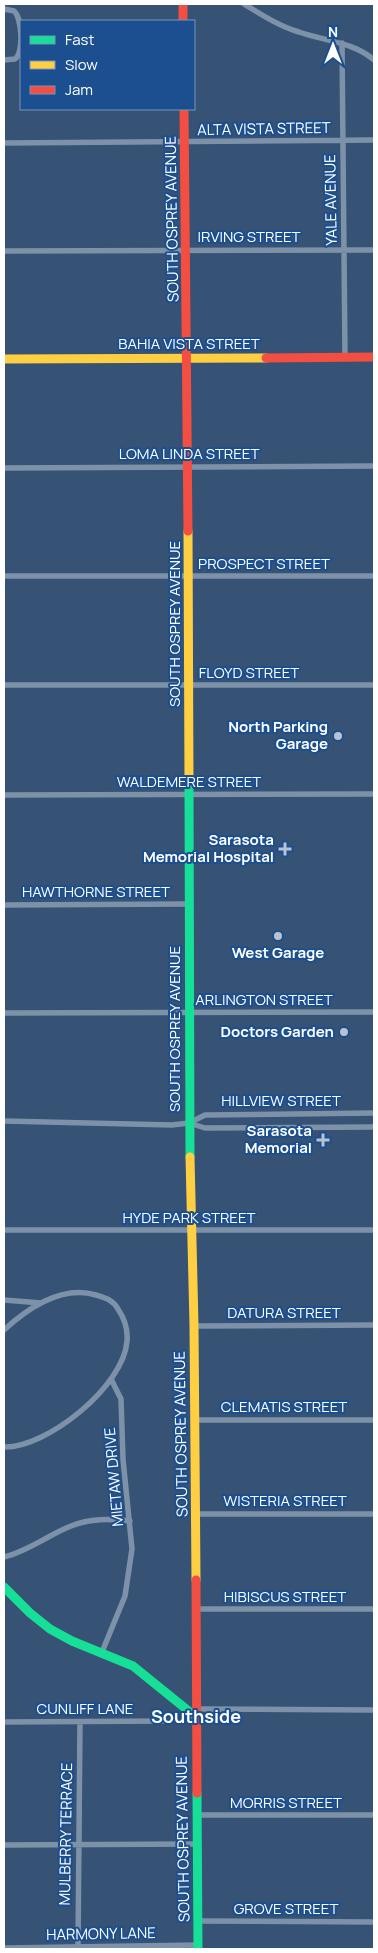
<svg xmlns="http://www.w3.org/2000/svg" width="378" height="1953" viewBox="0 0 378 1953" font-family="Manrope,sans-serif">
	<rect width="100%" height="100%" fill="#365274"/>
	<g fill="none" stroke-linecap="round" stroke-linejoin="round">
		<path stroke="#7d92a8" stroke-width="5.5" d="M244,4C262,15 279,26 299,32C325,41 353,42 374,60
			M4,9L14,11C22,18 24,53 15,59L4,60
			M342,43L345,357
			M4,143L374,140
			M4,251L374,250
			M4,468L374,466
			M4,576H374
			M4,685H374
			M4,795L374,794
			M4,905L189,904
			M4,1013L374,1012
			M4,1121L172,1125L189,1123L205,1115L374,1113
			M189,1123L205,1128L374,1127
			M4,1230H374
			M4,1300L41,1303
			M194,1326L374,1325
			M4,1330C28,1308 62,1285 96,1295C106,1298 113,1300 118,1309C124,1318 128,1330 127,1341C124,1386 47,1448 4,1447
			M194,1420H374
			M195,1514H374
			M4,1557C29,1551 48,1535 71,1526C90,1518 110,1519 130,1521
			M195,1609H374
			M102,1652L125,1596L132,1549L123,1459L121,1399L111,1379
			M196,1709L374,1710
			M4,1722L167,1721
			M197,1815H374
			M4,1845L197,1844
			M198,1921L374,1922
			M78,1947L80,1722
			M4,1948L198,1945"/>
		<path stroke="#16e098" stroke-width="9" d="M189,783L190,1157
			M4,1587L30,1613L50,1629L72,1641L133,1666L196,1717
			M197,1793L198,1949"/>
		<path stroke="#ffcf43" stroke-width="9" d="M4,359L266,358
			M188,531L189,783
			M190,1157L194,1326L196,1580"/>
		<path stroke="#f24e42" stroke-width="9" d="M183,4V21
			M184,109L188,531
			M266,358L374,357
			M196,1580L197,1793"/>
	</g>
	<g fill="#b9c2ce" stroke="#1b4f8f" stroke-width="2">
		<circle cx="338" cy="736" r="5"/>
		<path d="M282.5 841.5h5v5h5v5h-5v5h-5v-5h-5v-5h5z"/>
		<circle cx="278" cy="936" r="5"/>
		<circle cx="344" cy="1032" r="5"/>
		<path d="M320.5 1132.5h5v5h5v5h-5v5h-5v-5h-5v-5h5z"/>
	</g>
	<g text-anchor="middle" stroke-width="4" stroke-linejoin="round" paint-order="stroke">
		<g font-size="15" fill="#fff" stroke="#1b4f8f">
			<text transform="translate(264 129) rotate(-1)" y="5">ALTA VISTA STREET</text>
			<text transform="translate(331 200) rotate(-91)" y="5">YALE AVENUE</text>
			<text transform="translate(172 219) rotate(-91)" y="5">SOUTH OSPREY AVENUE</text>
			<text x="249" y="242">IRVING STREET</text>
			<text x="189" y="349">BAHIA VISTA STREET</text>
			<text x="189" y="459">LOMA LINDA STREET</text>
			<text x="264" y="569">PROSPECT STREET</text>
			<text transform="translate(175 624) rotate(-90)" y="5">SOUTH OSPREY AVENUE</text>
			<text x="249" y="678">FLOYD STREET</text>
			<text x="189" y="787">WALDEMERE STREET</text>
			<text x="96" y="897">HAWTHORNE STREET</text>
			<text x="264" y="1005">ARLINGTON STREET</text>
			<text transform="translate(175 1029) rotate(-90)" y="5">SOUTH OSPREY AVENUE</text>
			<text x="281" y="1106">HILLVIEW STREET</text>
			<text x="189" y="1223">HYDE PARK STREET</text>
			<text x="284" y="1318">DATURA STREET</text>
			<text x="284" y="1412">CLEMATIS STREET</text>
			<text transform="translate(181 1434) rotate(-91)" y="5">SOUTH OSPREY AVENUE</text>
			<text transform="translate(114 1477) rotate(-95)" y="5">MIETAW DRIVE</text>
			<text x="285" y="1506">WISTERIA STREET</text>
			<text x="285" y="1602">HIBISCUS STREET</text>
			<text x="85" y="1714">CUNLIFF LANE</text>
			<text x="286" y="1808">MORRIS STREET</text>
			<text transform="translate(66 1834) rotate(-89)" y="5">MULBERRY TERRACE</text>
			<text transform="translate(183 1839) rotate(-91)" y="5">SOUTH OSPREY AVENUE</text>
			<text x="286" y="1914">GROVE STREET</text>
			<text transform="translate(101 1934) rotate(-1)" y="5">HARMONY LANE</text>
		</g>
		<g font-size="15" font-weight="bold" fill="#fff" stroke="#1b4f8f" text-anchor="end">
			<text x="328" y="732">North Parking<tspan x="328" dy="17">Garage</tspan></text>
			<text x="274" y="845">Sarasota<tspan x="274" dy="17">Memorial Hospital</tspan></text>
			<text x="278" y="958" text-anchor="middle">West Garage</text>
			<text x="334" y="1037">Doctors Garden</text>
			<text x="312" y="1136">Sarasota<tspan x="312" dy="17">Memorial</tspan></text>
		</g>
		<g font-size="18" font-weight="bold" fill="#fff" stroke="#1b4f8f">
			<text x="196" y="1723">Southside</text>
		</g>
	</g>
	<rect width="378" height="1953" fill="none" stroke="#ffffff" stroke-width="10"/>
	<rect x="20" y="20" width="175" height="90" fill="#1b4f8f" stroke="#7695bc"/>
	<rect x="30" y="36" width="25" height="8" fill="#16e098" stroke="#7695bc"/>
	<text x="65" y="45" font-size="15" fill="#ffffff">Fast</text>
	<rect x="30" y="61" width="25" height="8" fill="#ffcf43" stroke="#7695bc"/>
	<text x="65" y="70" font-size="15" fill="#ffffff">Slow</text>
	<rect x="30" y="86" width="25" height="8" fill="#f24e42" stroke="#7695bc"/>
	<text x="65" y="95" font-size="15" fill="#ffffff">Jam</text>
	<g transform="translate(333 45)" stroke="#1b4f8f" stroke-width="4" paint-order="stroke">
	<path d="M0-4L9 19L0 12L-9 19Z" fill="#ffffff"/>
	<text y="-8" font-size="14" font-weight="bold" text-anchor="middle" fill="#ffffff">N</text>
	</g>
</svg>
